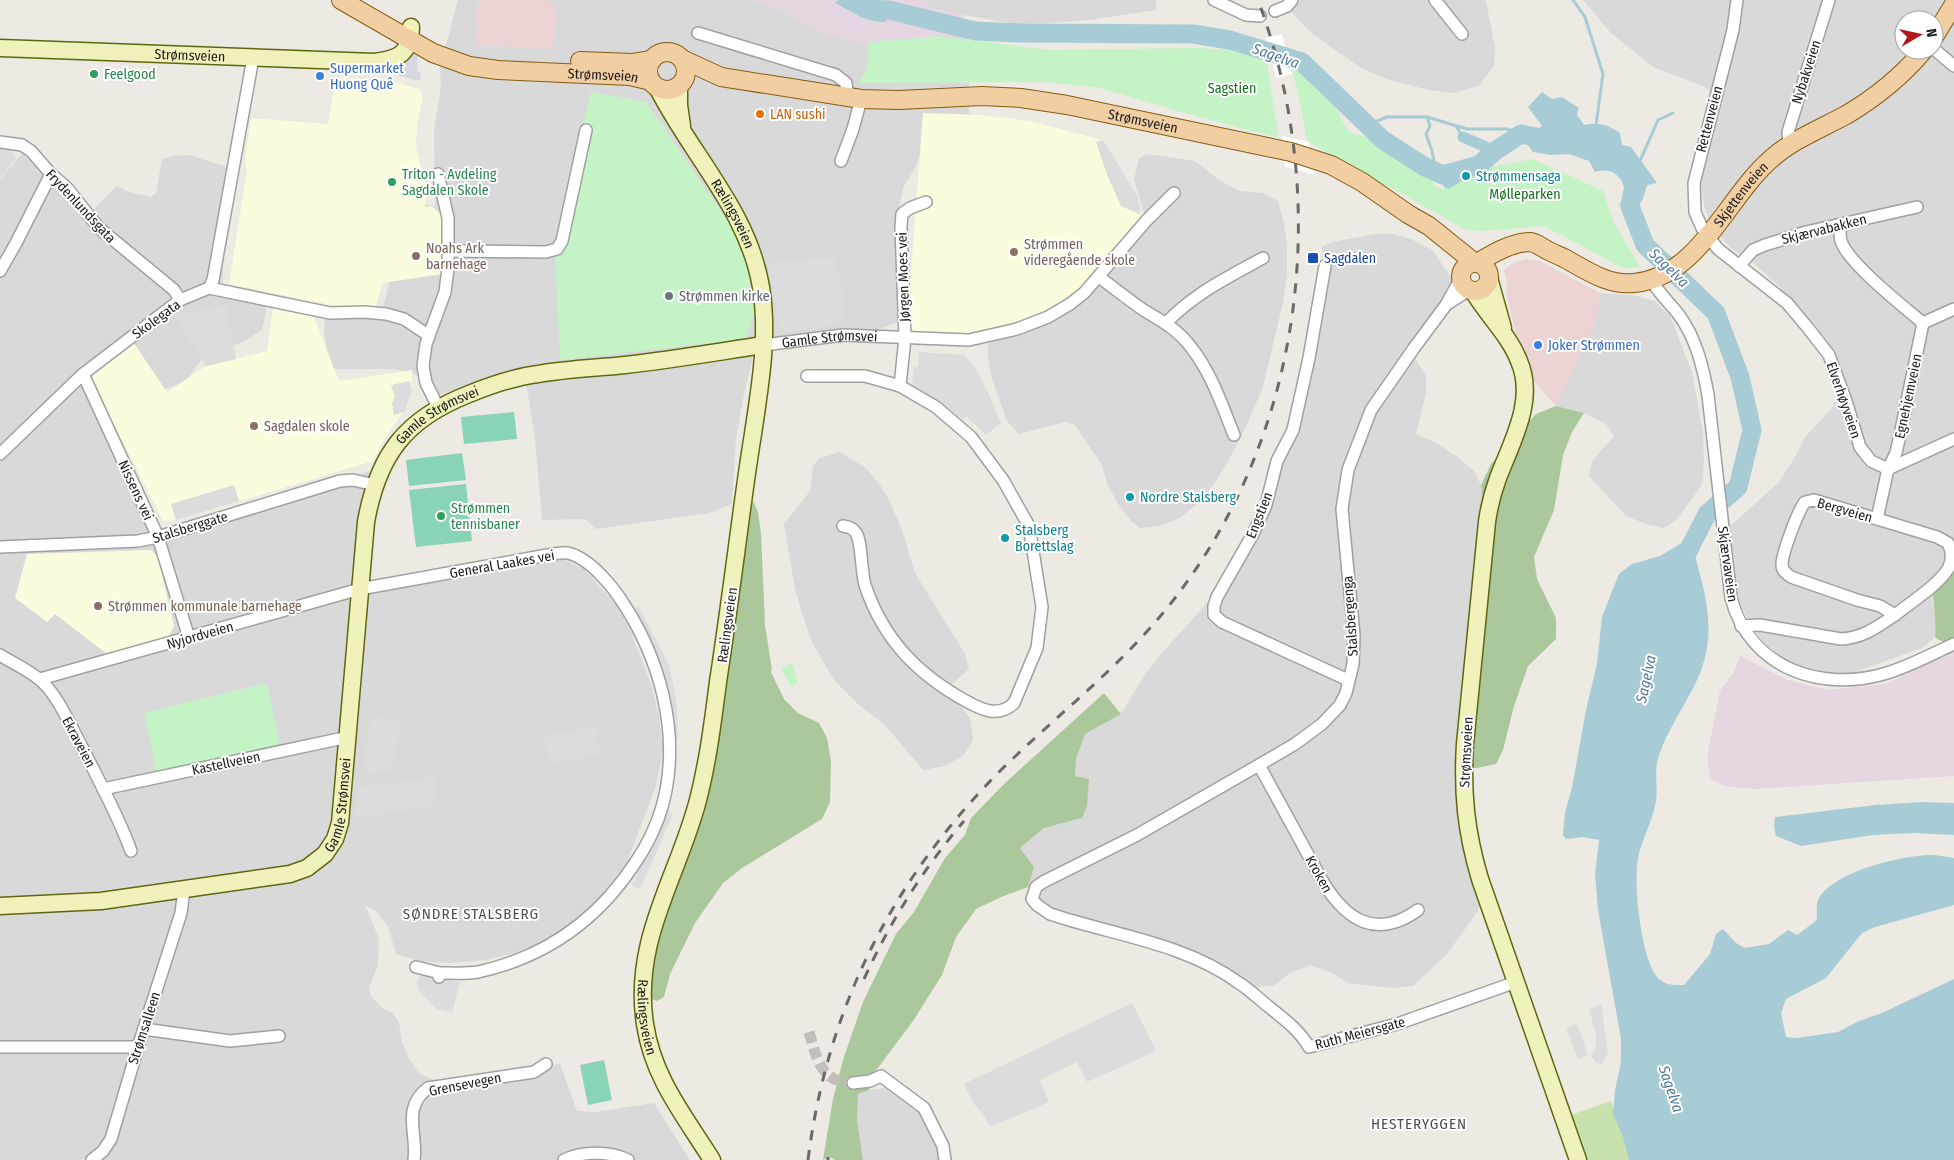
<svg xmlns="http://www.w3.org/2000/svg" width="1954" height="1160" viewBox="0 0 1954 1160" font-family="'Fira Sans Condensed',sans-serif">
	<rect width="100%" height="100%" fill="#ede9e3"/>
	<path fill="#dad9d9" fill-rule="evenodd" d="M458,0H479L476,45L554,7L546,0H752L782,10L825,33L849,39L871,48L969,72V120L932,124L915,168L904,186L900,203L899,222L903,311L896,323L877,330L853,331L754,353L743,399L736,438L732,504L709,513L596,529L585,519L542,520L535,438L526,382L436,395L415,374L394,369H331L324,333L325,306L375,311L383,308L409,204L435,206L434,130L441,87L440,68ZM591,92L646,102L744,246L555,255L562,253L589,130Z
		M924,0H1156V10L1090,20L1022,25L963,15L928,7Z
		M1283,0H1484L1486,1L1495,48L1494,65L1479,86L1453,93L1429,90L1390,80L1361,68L1311,33L1292,13Z
		M1583,0H1954V570L1945,575L1932,599L1936,622L1935,637L1922,648L1863,669L1840,676L1818,677L1789,663L1761,640L1739,603L1730,572L1726,530L1779,482L1795,457L1805,437L1834,406L1837,381L1824,339L1814,323L1778,285L1758,267L1730,247L1711,227L1703,201L1699,155L1704,120L1712,93L1703,86L1653,67L1611,33ZM1904,20H1934V50H1904Z
		M23,152L45,162L88,215L117,186L129,192L151,197L156,193L162,159L172,156L189,155L237,170L223,238V286L265,303L266,312L262,330L239,344L217,350L201,360L186,381L169,388H157L105,358L90,377L158,535L380,468L362,586L545,558L565,560L583,568L616,604L630,630L651,684L659,716L663,750L656,786L627,862L604,894L585,913L554,936L516,953L485,960L450,963L422,962L396,954L388,926L376,911L365,905L379,939L378,965L369,987L371,996L383,1009L392,1012L399,1023L402,1042L408,1057L418,1072L424,1076L441,1082L560,1064L577,1111L595,1112L654,1103L690,1160H0V180Z
		M1148,154L1195,161L1220,181L1240,191L1263,193L1278,201L1284,224L1287,244V274L1283,303L1262,390L1241,437L1227,463L1214,484L1199,502L1180,518L1159,526L1140,528L1131,521L1118,504L1107,483L1102,465L1075,425L1065,422L1019,434L1007,421L992,379L988,358V344L1087,289L1124,255L1139,236L1145,216L1134,180L1139,158Z
		M1376,234H1393L1411,239L1432,250L1451,277L1449,298L1412,346L1416,360L1426,376V393L1416,434L1436,443L1456,456L1474,471L1481,485L1484,511L1465,698L1480,901L1478,911L1447,954L1413,986L1392,988L1349,983L1330,972L1310,965L1290,973L1273,986L1252,987L1209,969L1046,908L1034,901L1029,889L1028,885L1034,867L1020,848L1044,828L1082,818L1078,777L1075,776L1076,759L1085,734L1121,714L1146,673L1161,654L1228,580L1245,551L1284,446L1322,287V246L1332,242Z
		M1600,293L1632,295L1655,301L1670,316L1692,372L1703,432L1704,460L1702,485L1677,519L1664,528L1649,525L1626,516L1589,476L1592,461L1614,436L1606,424L1584,413L1556,406L1598,316Z
		M840,452L867,469L880,485L890,501L904,536L915,573L965,654L969,669L952,684L957,701L970,718L973,740L964,755L945,766L923,770L884,724L858,704L834,680L813,644L806,625L795,589L784,524L810,491L813,466L820,458Z
		M884,1088L903,1094L915,1104L937,1139L942,1160H863L857,1120L858,1094L869,1090Z"/>
	<path fill="#ecd4d4" d="M479,0H546L554,7L557,19L553,49L476,45Z
		M1525,259L1540,261L1600,293L1598,316L1556,406L1533,380L1517,339L1506,292L1507,283L1504,270L1511,264Z"/>
	<path fill="#e5d6e2" d="M752,0H839L835,4L858,16L871,3H865L860,0H924L928,7L963,15L968,72L871,48L849,39L825,33L782,10Z
		M1954,652V776L1754,789L1724,786L1711,779L1707,757L1720,691L1734,672L1740,656L1788,680L1827,690L1886,684Z"/>
	<path fill="#fbfbdd" d="M336,77L402,84L419,89L422,93L423,97L417,125L416,147L427,190L425,207L432,206L443,216V274L382,283L376,307L331,305L229,284L247,170L245,159L251,118L328,124Z
		M923,113L982,115L1029,121L1103,140L1146,221L1088,283L1048,317L969,340L906,338Z
		M273,308L314,317L339,381L412,370V390L406,408L385,438L373,461L176,520L163,521L93,384V371L133,342L167,392L206,366L267,351Z
		M151,550L158,557L174,626L168,637L107,654L55,614L47,622L15,598L27,554Z"/>
	<path fill="#c8e2ae" d="M1611,1101L1631,1160H1587L1571,1115Z"/>
	<path fill="#aac89c" d="M1556,406L1584,413L1572,432L1563,455L1554,510L1534,557L1537,579L1556,618V639L1528,666L1514,706L1503,750L1496,764L1477,768H1461L1484,511L1481,485L1491,464L1536,414Z
		M750,494L758,512L761,533L765,625L772,670L771,672L784,699L798,713L819,723L827,738L831,761L830,802L822,819L742,868L723,883L695,923L670,974L664,997L657,1001L647,997L645,977L688,844Z
		M1954,570V643C1947,645 1941,641 1935,637C1937,618 1932,601 1933,583Z
		M1104,693L1121,714L1085,734L1076,759L1075,776L1089,779L1087,806L1082,818L1044,828L1020,848L1034,867L1028,887L1001,897L976,909L956,937L942,975L913,1021L874,1073L869,1090L858,1094L857,1120L863,1160H835L830,1157L823,1160L833,1099L843,1060L863,1002L896,934L914,912L945,858L965,835L971,818L1004,784Z"/>
	<path fill="#c4f3c6" d="M938,36L1050,50L1196,48L1265,52L1279,138L1185,113L1096,87L1044,82L858,83C869,71 869,57 868,42Z
		M1290,60L1332,101L1346,128L1351,133L1366,137L1378,147L1386,148L1411,165L1417,166L1432,179L1434,186L1443,189L1448,187L1447,184L1473,170L1533,159L1603,191L1614,223L1640,267L1623,268L1544,226L1481,231L1464,229L1396,190L1378,183L1307,141L1300,102Z
		M591,92L646,102L744,246L754,313L745,339L560,360L555,255L562,252L589,131L582,129Z
		M792,663L798,683L791,687L781,668Z
		M267,683L281,751L158,778L144,713Z"/>
	<path fill="#89d4b5" d="M514,412L517,439L464,444L461,417Z
		M462,453L466,480L409,486L406,460Z
		M466,484L472,541L416,547L409,490Z
		M604,1060L612,1100L588,1105L580,1065Z"/>
	<path fill="#dcdcdc" d="M1103,140L1138,197L1141,215L1121,206L1108,177L1096,142Z
		M0,148L10,150L16,158L0,179Z
		M810,258H836L841,292L844,294L842,324L786,332L778,325L768,263Z
		M226,305L236,359L206,366L174,315Z
		M919,352L964,355L975,367L989,395L1001,423L986,435L966,416L963,419L942,403L912,385L914,367H918Z
		M410,381L412,390L406,408L404,412L394,415L392,403L395,397L391,385Z
		M234,485L239,501L176,520L171,504Z
		M639,607L669,665L677,705L678,736L675,748L671,706L662,666L632,608Z
		M371,717L402,719L392,771L361,775Z
		M599,727L597,741L600,755L547,764L545,735Z
		M434,777V806L355,818L359,787Z
		M665,810L673,814L640,889L632,886Z
		M421,973L460,982L452,1012L437,1009L419,991L417,982Z
		M1132,1003L1156,1051L1087,1082L1077,1062L1040,1080L1049,1102L990,1127L983,1114L973,1103L964,1084Z
		M1601,1004L1608,1053L1602,1064L1597,1063L1591,1056L1595,1051L1596,1034L1589,1009Z
		M1577,1024L1588,1055L1578,1059L1566,1028Z"/>
	<path fill="#d8d8e2" d="M418,52L417,71L421,72L420,81L396,75V64L409,55Z"/>
	<path fill="#a8ccd6" d="M839,0H860L865,3L891,1L886,22C867,23 851,12 835,3Z
		M1542,92L1552,99L1562,97L1579,108L1577,115L1584,125C1599,122 1608,125 1620,133L1622,145L1631,147L1657,183L1647,185L1643,199L1636,209L1619,205L1629,191C1618,176 1615,167 1595,172L1589,161L1569,154L1551,155L1533,152L1525,141L1526,127L1537,130L1542,126L1528,107Z
		M1691,542C1701,578 1714,615 1706,653C1698,692 1669,721 1658,759C1654,772 1658,787 1656,801C1653,820 1642,839 1638,858C1633,882 1641,963 1659,979C1667,986 1674,985 1684,985L1710,954L1716,934L1723,929L1736,943L1745,948L1769,944L1788,930L1797,935L1817,920C1817,915 1816,905 1818,900C1831,872 1903,855 1931,855C1938,855 1946,857 1954,858V905L1875,927L1862,933L1826,978L1786,999L1781,1013L1786,1037L1797,1038L1838,1032L1859,1021L1882,1013L1954,979V1160H1629L1623,1137L1613,1114L1615,1090L1621,1062V1039L1598,910L1595,874L1599,840L1583,837L1566,839L1563,835L1565,812L1572,788L1586,710L1597,664L1602,617L1611,594L1619,574L1632,564L1660,556L1680,544Z
		M1921,802L1954,803V835L1914,833L1873,835L1801,846L1776,836L1774,827L1775,817L1875,805Z"/>
	<path fill="#fff" d="M1282,34L1292,74L1276,78L1266,38Z
		M1282,136L1309,142L1314,174L1285,167Z"/>
	<g fill="none" stroke-linecap="round" stroke-linejoin="round">
		<path stroke="#a8ccd6" stroke-width="3" d="M1573,0L1585,17L1603,74L1596,125
			M1427,117L1430,126L1426,134L1432,151L1436,172
			M1368,125L1387,117H1427L1467,129H1507L1521,134
			M1456,126L1463,137
			M1637,163L1640,161L1658,120L1673,113"/>
		<path stroke="#a8ccd6" stroke-width="11" d="M1463,137L1495,151
			M1448,183L1459,176"/>
		<path stroke="#a8ccd6" stroke-width="19" d="M849,0C862,7 873,10 889,10L975,31L1021,33L1193,34L1230,40L1302,62L1383,140L1425,167L1443,175L1479,165L1495,151L1521,134L1551,140
			M1632,182L1634,186L1630,206L1645,245L1716,313L1740,377L1752,430L1738,487L1707,514L1681,565"/>
		<path stroke="#c3c0bb" stroke-width="11" stroke-dasharray="11 5.5" stroke-linecap="butt" d="M809,1032C817,1059 820,1082 853,1083"/>
		<defs>
			<g id="street">
				<path d="M1214,0L1246,15L1260,16"/>
				<path d="M1435,0L1462,34"/>
				<path d="M1737,0L1733,30L1694,183L1695,212L1702,228L1718,249L1787,303L1808,328L1829,355L1846,401L1860,447L1871,461L1888,469L1954,439"/>
				<path d="M1275,11L1287,6L1292,0"/>
				<path d="M698,33L836,75L846,83L848,97"/>
				<path d="M1934,49L1954,66"/>
				<path d="M0,142L22,145L31,151L51,174L67,188L99,228L174,290L180,300"/>
				<path d="M1789,145L1788,132L1829,0"/>
				<path d="M841,161L853,129L861,99"/>
				<path d="M438,174L448,218V269L445,292L426,344L423,366L426,383L438,407"/>
				<path d="M1846,223L1840,229C1840,233 1840,237 1841,241C1848,263 1904,307 1923,323L1954,309"/>
				<path d="M450,251L546,252L557,249L562,241L586,130"/>
				<path d="M1325,266L1309,358L1293,430L1277,461L1266,505L1253,534L1217,597L1214,606V615L1222,622L1348,680"/>
				<path d="M1739,266L1753,250L1765,245L1806,232L1917,207"/>
				<path d="M0,271L15,245L51,174"/>
				<path d="M1099,277C1114,288 1129,300 1145,311C1162,321 1178,330 1190,346C1211,372 1222,405 1234,435"/>
				<path d="M1461,278L1446,305L1414,348L1371,410L1348,470L1342,509L1354,635L1353,664L1346,693L1340,705L1322,724L1295,744L1259,765L1137,835L1043,882L1036,887L1032,899L1037,905L1050,914C1113,935 1184,943 1239,983C1250,990 1259,999 1269,1007C1284,1019 1299,1030 1309,1047L1397,1024L1516,982"/>
				<path d="M1651,279C1658,293 1670,303 1679,315C1696,338 1703,367 1708,395L1731,598C1750,669 1822,693 1887,673C1910,666 1932,654 1954,644"/>
				<path d="M209,288L330,313L364,312L386,314L404,319L428,335"/>
				<path d="M1447,304L1469,290"/>
				<path d="M1166,323C1195,293 1227,278 1263,258"/>
				<path id="s1" d="M764,345L843,335L969,340L1017,329L1048,317L1070,304L1084,293L1146,221L1174,193"/>
				<path d="M83,374L158,537L189,638"/>
				<path d="M807,376H865L900,386L936,407L971,437L1003,480L1029,526L1042,607L1037,648L1014,703C999,718 982,710 966,701C917,674 883,639 865,585C861,572 862,542 856,533C853,528 849,527 843,526"/>
				<path d="M900,386L905,338L901,227L902,214L910,208L926,202"/>
				<path d="M0,454L83,374L180,300L209,288L213,280L253,58"/>
				<path d="M1814,500L1937,537L1948,543C1952,551 1953,560 1948,569C1937,586 1911,602 1895,615L1880,606L1857,600L1791,577C1787,574 1782,571 1782,565C1782,553 1798,511 1805,502Z"/>
				<path d="M1877,519L1888,469L1896,453L1900,435L1923,323"/>
				<path d="M0,547L138,541L158,537L340,481L353,480L375,485"/>
				<path d="M1741,626L1760,625L1841,639C1863,638 1877,627 1895,615"/>
				<path d="M0,655C13,663 28,670 39,679C57,693 71,727 82,747C99,781 118,815 131,851"/>
				<path d="M40,679L360,589L553,554C557,554 563,552 568,553C590,558 614,588 625,606C659,659 678,727 666,790C661,817 650,841 635,863C597,921 546,957 478,972C466,974 452,973 440,973L439,977"/>
				<path d="M1259,765L1323,882C1346,920 1376,940 1418,910"/>
				<path d="M103,789L339,739H348"/>
				<path d="M416,967L440,973"/>
				<path d="M144,1029L230,1041L279,1036"/>
				<path d="M0,1047H138"/>
				<path d="M853,1083L870,1081L881,1076L924,1108L943,1146L945,1160"/>
				<path d="M92,1160L103,1151L111,1139L138,1047L181,913L184,890"/>
				<path d="M414,1160C418,1134 401,1108 428,1088L534,1072L546,1064"/>
				<path d="M564,1160C582,1151 610,1151 628,1160"/>
			</g>
			<g id="secondary">
				<path id="s2" d="M0,48L374,62C399,59 410,54 411,27"/>
				<path d="M679,86V105L682,126"/>
				<path id="s3" d="M657,87C691,155 748,210 761,287C769,336 760,386 753,434C748,464 744,494 740,524C733,577 726,629 718,682C713,721 708,761 698,800C678,877 632,940 645,1024C653,1078 684,1115 712,1160"/>
				<path d="M1489,278L1503,328"/>
				<path d="M1473,291C1487,315 1509,335 1519,361C1536,400 1512,441 1498,478C1493,492 1489,507 1487,522L1465,744C1462,793 1466,832 1480,879L1578,1160"/>
				<path id="s4" d="M0,906L101,901L290,874L307,868L325,854L335,839L340,823L366,522C378,455 405,419 469,394C491,385 514,377 538,374C567,369 596,368 625,365C671,360 717,352 764,345"/>
			</g>
			<g id="primary">
				<path id="s5" d="M341,0L433,53L469,66L498,70L630,76L651,81"/>
				<path d="M1934,37L1954,4"/>
				<circle cx="667" cy="71" r="19"/>
				<path id="s6" d="M682,59L721,77L861,99L899,100L982,96L1021,98L1067,105L1291,152L1331,165L1362,182L1408,214L1429,226L1475,263"/>
				<path d="M580,61L633,63L652,60"/>
				<circle cx="1475" cy="277" r="14"/>
				<path id="s7" d="M1477,263C1492,254 1512,242 1530,242C1537,243 1541,247 1547,250C1552,253 1558,255 1564,258C1586,270 1608,286 1634,283C1699,277 1727,197 1771,159C1792,140 1820,129 1846,115C1875,98 1902,76 1924,50"/>
			</g>
		</defs>
		<use href="#street" stroke="#a0a0a0" stroke-width="14"/>
		<use href="#secondary" stroke="#5f6710" stroke-width="19"/>
		<use href="#primary" stroke="#855c0f" stroke-width="20"/>
		<use href="#street" stroke="#fff" stroke-width="11"/>
		<use href="#secondary" stroke="#f1f2bb" stroke-width="16"/>
		<use href="#primary" stroke="#f2cea3" stroke-width="18"/>
		<path stroke="#6a6a6a" stroke-width="3" stroke-dasharray="10 10" stroke-linecap="butt" d="M864,979C890,922 923,869 964,821
			M828,1157V1160
			M808,1160C827,1008 893,878 1001,770C1055,717 1115,671 1163,613C1303,444 1334,204 1258,0"/>
	</g>
	<g fill="#2e9e5b" stroke="#fff" stroke-width="2">
		<circle cx="94" cy="74" r="5"/>
		<circle cx="392" cy="182" r="5"/>
		<circle cx="441" cy="516" r="5"/>
	</g>
	<g fill="#3f7fe0" stroke="#fff" stroke-width="2">
		<circle cx="320" cy="76" r="5"/>
		<circle cx="1538" cy="345" r="5"/>
	</g>
	<circle fill="#e8710a" stroke="#fff" stroke-width="2" cx="760" cy="114" r="5"/>
	<g fill="#0f9aa8" stroke="#fff" stroke-width="2">
		<circle cx="1466" cy="176" r="5"/>
		<circle cx="1130" cy="497" r="5"/>
		<circle cx="1005" cy="538" r="5"/>
	</g>
	<g fill="#8d6e63" stroke="#fff" stroke-width="2">
		<circle cx="1014" cy="252" r="5"/>
		<circle cx="416" cy="256" r="5"/>
		<circle cx="254" cy="426" r="5"/>
		<circle cx="98" cy="606" r="5"/>
	</g>
	<rect fill="#1a4fb4" stroke="#fff" stroke-width="2" x="1307" y="252" width="12" height="12" rx="2.5"/>
	<circle fill="#6b7280" stroke="#fff" stroke-width="2" cx="669" cy="296" r="5"/>
	<g text-anchor="middle" stroke-width="4" stroke-linejoin="round" paint-order="stroke">
		<g font-size="14" fill="#1c1c1c" stroke="#fff">
			<text dy="5" stroke="none"><textPath href="#s2" startOffset="190">Strømsveien</textPath></text>
			<text transform="translate(1806 72) rotate(-72)" y="5">Nybakveien</text>
			<text dy="5" stroke="none"><textPath href="#s5" startOffset="279">Strømsveien</textPath></text>
			<text transform="translate(1709 119) rotate(-75)" y="5">Rettenveien</text>
			<text dy="5" stroke="none"><textPath href="#s6" startOffset="469">Strømsveien</textPath></text>
			<text dy="5" stroke="none"><textPath href="#s7" startOffset="314">Skjettenveien</textPath></text>
			<text transform="translate(81 206) rotate(47)" y="5">Frydenlundsgata</text>
			<text dy="5" stroke="none"><textPath href="#s3" startOffset="148">Rælingsveien</textPath></text>
			<text transform="translate(1824 229) rotate(-14)" y="5">Skjærvabakken</text>
			<text transform="translate(903 277) rotate(-92)" y="5">Jørgen Moes vei</text>
			<text transform="translate(156 319) rotate(-36)" y="5">Skolegata</text>
			<text dy="5" stroke="none"><textPath href="#s1" startOffset="66">Gamle Strømsvei</textPath></text>
			<text transform="translate(1908 396) rotate(-78)" y="5">Egnehjemveien</text>
			<text transform="translate(1844 400) rotate(71)" y="5">Elverhøyveien</text>
			<text dy="5" stroke="none"><textPath href="#s4" startOffset="805">Gamle Strømsvei</textPath></text>
			<text transform="translate(136 490) rotate(65)" y="5">Nissens vei</text>
			<text transform="translate(1845 510) rotate(16)" y="5">Bergveien</text>
			<text transform="translate(1259 515) rotate(-68)" y="5">Engstien</text>
			<text transform="translate(190 527) rotate(-17)" y="5">Stalsberggate</text>
			<text transform="translate(502 564) rotate(-10)" y="5">General Laakes vei</text>
			<text transform="translate(1728 564) rotate(82)" y="5">Skjærvaveien</text>
			<text transform="translate(1350 616) rotate(-94)" y="5">Stalsbergenga</text>
			<text transform="translate(727 625) rotate(-82)" y="5">Rælingsveien</text>
			<text transform="translate(200 635) rotate(-16)" y="5">Nyjordveien</text>
			<text transform="translate(79 742) rotate(62)" y="5">Ekraveien</text>
			<text transform="translate(1466 752) rotate(-87)" y="5">Strømsveien</text>
			<text transform="translate(226 763) rotate(-12)" y="5">Kastellveien</text>
			<text dy="5" stroke="none"><textPath href="#s4" startOffset="385">Gamle Strømsvei</textPath></text>
			<text transform="translate(1319 874) rotate(61)" y="5">Kroken</text>
			<text dy="5" stroke="none"><textPath href="#s3" startOffset="971">Rælingsveien</textPath></text>
			<text transform="translate(144 1028) rotate(-72)" y="5">Strømsalleen</text>
			<text transform="translate(1360 1033) rotate(-15)" y="5">Ruth Meiersgate</text>
			<text transform="translate(465 1084) rotate(-11)" y="5">Grensevegen</text>
		</g>
		<g font-size="14" fill="#366cbe" stroke="#fff" text-anchor="start">
			<text x="330" y="73">Supermarket<tspan x="330" dy="16">Huong Quê</tspan></text>
			<text x="1548" y="350">Joker Strømmen</text>
		</g>
		<g font-size="14" fill="#27864d" stroke="#fff" text-anchor="start">
			<text x="104" y="79">Feelgood</text>
			<text x="402" y="179">Triton - Avdeling<tspan x="402" dy="16">Sagdalen Skole</tspan></text>
			<text x="451" y="513">Strømmen<tspan x="451" dy="16">tennisbaner</tspan></text>
		</g>
		<g font-size="14" fill="#166e1c" stroke="#fff">
			<text x="1232" y="93">Sagstien</text>
			<text x="1525" y="199">Mølleparken</text>
		</g>
		<g font-size="14" fill="#c56008" stroke="#fff" text-anchor="start">
			<text x="770" y="119">LAN sushi</text>
		</g>
		<g font-size="14" fill="#0d838f" stroke="#fff" text-anchor="start">
			<text x="1476" y="181">Strømmensaga</text>
			<text x="1140" y="502">Nordre Stalsberg</text>
			<text x="1015" y="535">Stalsberg<tspan x="1015" dy="16">Borettslag</tspan></text>
		</g>
		<g font-size="14" fill="#785e54" stroke="#fff" text-anchor="start">
			<text x="1024" y="249">Strømmen<tspan x="1024" dy="16">videregående skole</tspan></text>
			<text x="426" y="253">Noahs Ark<tspan x="426" dy="16">barnehage</tspan></text>
			<text x="264" y="431">Sagdalen skole</text>
			<text x="108" y="611">Strømmen kommunale barnehage</text>
		</g>
		<g font-size="14" fill="#164399" stroke="#fff" text-anchor="start">
			<text x="1324" y="263">Sagdalen</text>
		</g>
		<g font-size="14" fill="#5b616d" stroke="#fff" text-anchor="start">
			<text x="679" y="301">Strømmen kirke</text>
		</g>
		<g font-size="15" font-style="italic" fill="#50779a" stroke="#fff">
			<text transform="translate(1276 56) rotate(19)" y="5">Sagelva</text>
			<text transform="translate(1669 268) rotate(44)" y="5">Sagelva</text>
			<text transform="translate(1646 679) rotate(-78)" y="5">Sagelva</text>
			<text transform="translate(1671 1089) rotate(71)" y="5">Sagelva</text>
		</g>
		<g font-size="15" letter-spacing="1" fill="#4f4f4f" stroke="#fff">
			<text x="471" y="919">SØNDRE STALSBERG</text>
			<text x="1419" y="1129">HESTERYGGEN</text>
		</g>
	</g>
	<g transform="translate(1919 35) rotate(81)"><circle r="24" fill="#ffffff" stroke="#a4a4a4"/>
	<path d="M0-4L9 19L0 12L-9 19Z" fill="#b41518"/>
	<text y="-8" font-size="14" font-weight="bold" text-anchor="middle" fill="#1c1c1c">N</text>
	</g>
</svg>
